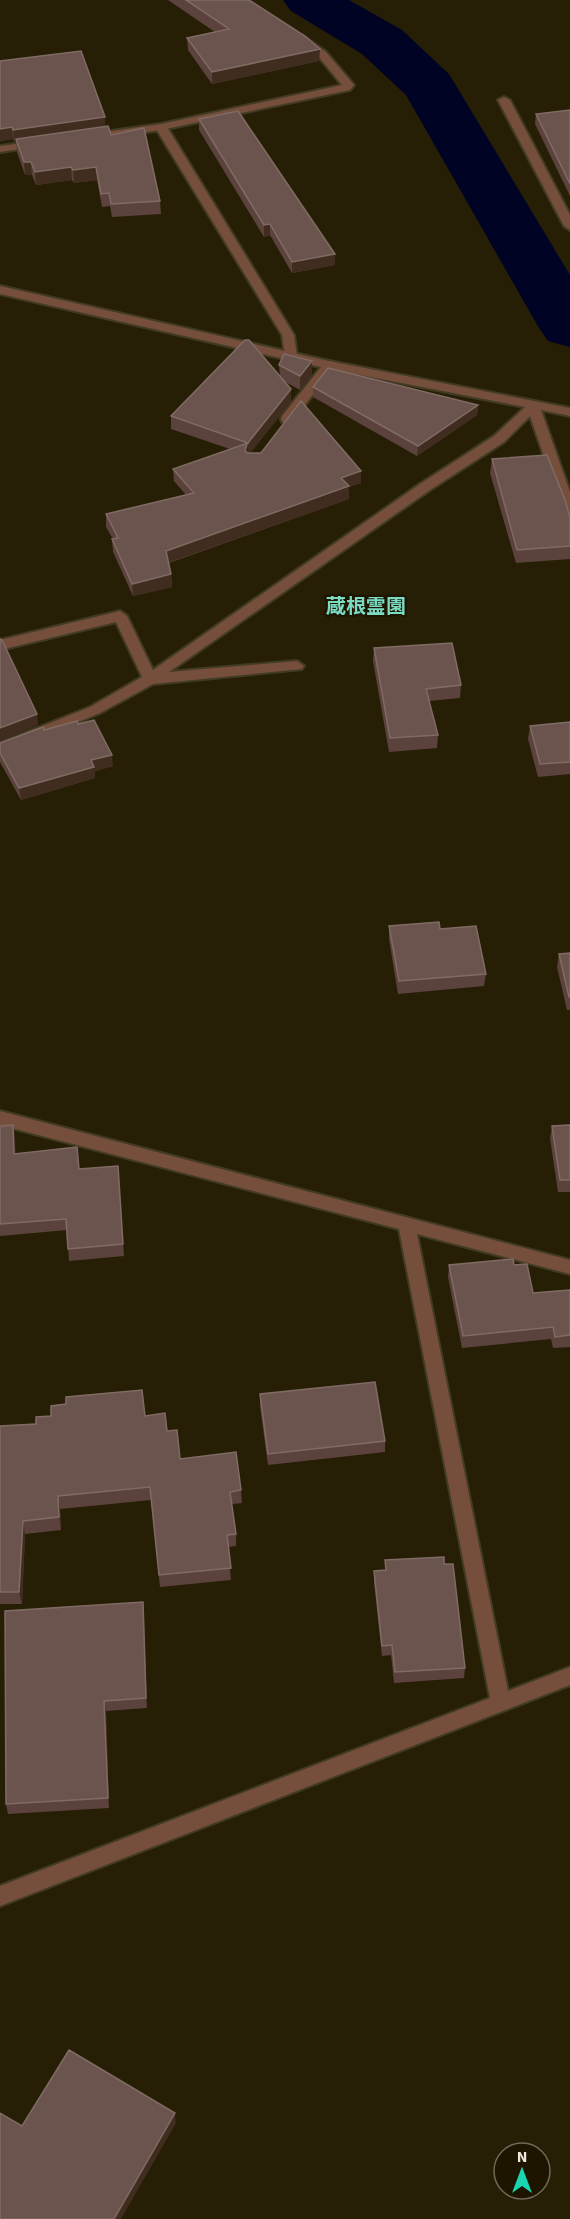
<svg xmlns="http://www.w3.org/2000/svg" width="570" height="2219" viewBox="0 0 570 2219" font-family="'Source Sans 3','Noto Sans JP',sans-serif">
	<rect width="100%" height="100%" fill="#261f06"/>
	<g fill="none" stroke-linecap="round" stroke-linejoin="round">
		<path fill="#000323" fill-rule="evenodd" d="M283,0H349L402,30L449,74L570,275V347L548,341L539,328L406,95L362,54L291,11Z"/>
		<defs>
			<path id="service" d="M504,97L510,100L570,215V230L564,226L498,100Z
				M161,124L167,127L294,335L297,356L295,359L291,360L285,356L282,335L155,127Z
				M329,361L333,362L335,365L333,368L292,422H282L281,419L282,416L325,362Z"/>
			<path id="minor" d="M301,35L326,52L354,85L350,90L161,130L90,140L84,137L90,134L161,124L342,85L318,56L297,40L296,38Z
				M38,141L44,144L42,146L0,152V146Z
				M0,286L329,361L570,408V416L541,410L570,492V515L563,511L530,416L504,442L430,490L169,672L297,661L304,666L302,669L153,684L100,713L0,754V743L90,707L142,677L116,622L0,650V640L120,611L127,616L153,670L420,484L494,436L525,407L329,369L0,294Z
				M0,1111L570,1260V1274L417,1234L508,1691L570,1667V1685L0,1906V1886L490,1698L399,1229L0,1125Z"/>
		</defs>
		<use href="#service" stroke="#423b24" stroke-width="4"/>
		<use href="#minor" stroke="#423b24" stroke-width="4"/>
		<use href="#service" fill="#754f3c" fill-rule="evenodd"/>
		<use href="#minor" fill="#754f3c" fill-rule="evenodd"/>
	</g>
	<path fill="#5c423d" d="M168,0H249L320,49L319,61L212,84L188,50L187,38L215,32Z
		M0,61L105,117V127L160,201L161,214L112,217L110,206L102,207L97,180L74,183L72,180L36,185L32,175H25L17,152L16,141L14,142L13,139L0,141Z
		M570,110V196L535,124L536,114Z
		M199,119L335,254V265L292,273L270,235L264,237L199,130Z
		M279,365L312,375L300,390L282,380L291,389V402L250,453L361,483L349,487V499L169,563L171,574L172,587L133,596L113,552L112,539H113L106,527V514L186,495L174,481L173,469L230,449L171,429V416L280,376Z
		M313,387L478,405L477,415L417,456L313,397Z
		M492,459L570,518V559L516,563L490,473Z
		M374,648L461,685L460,698L429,701L438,735L437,748L389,752L373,661Z
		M570,722V774L538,777L528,739L530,726Z
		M78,724L113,766L95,771V778L21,800L0,762V743L44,730Z
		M389,926L440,929L486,974L484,986L398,994L389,939Z
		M570,953V1010H567L557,967L559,954Z
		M570,1125V1192H558L550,1138L552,1126Z
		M0,1126L15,1137V1154L79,1169L118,1166L124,1256L69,1261L67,1230L0,1236Z
		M449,1265H514L533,1293L570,1290V1347L553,1348L551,1339L462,1348L448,1277Z
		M260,1394L385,1441V1452L268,1465L260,1406Z
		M145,1416L167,1431L180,1459L241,1490L242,1503L232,1504L236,1534V1546L228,1547L231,1580L160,1587L151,1500L60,1509L61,1530L25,1534L22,1604H0V1426Z
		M385,1560L444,1564L465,1668L464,1678L394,1683L391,1655L382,1656L374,1582V1571L385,1570Z
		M143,1602L147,1708L106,1711L109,1808L8,1814L6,1804Z"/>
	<path fill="#402d20" d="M320,49L319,61L212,84V72Z
		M105,117V129L16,139V141L14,142L13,130Z
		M12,127L13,139L0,141V129Z
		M24,162H31L32,175H25Z
		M71,167L72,180L36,185L35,172Z
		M96,167L97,180L74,183L73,170Z
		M270,224V235L264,237V225Z
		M335,254V265L292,273V262Z
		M312,361V375L300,390V376Z
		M291,389V402L247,457L245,450L247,444Z
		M478,405L477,415L417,456L418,446Z
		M361,471V483L349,487V499L167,563L166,551L341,478Z
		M171,574L172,587L133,596L132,584Z
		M37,714L38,725L0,741V728Z
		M112,755L113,766L95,771V778L21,800L19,788L91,760Z
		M13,1125L15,1137L16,1165L14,1154Z
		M58,1496L60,1509L61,1530L59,1517Z
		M23,1521L25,1534L22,1604L19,1592Z
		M143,1602L144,1613L147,1708L146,1698Z
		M104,1701L106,1711L109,1808L108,1798Z
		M175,2113L176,2123L121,2219H114Z"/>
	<path fill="#6c544e" stroke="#806b64" stroke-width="1.5" d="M186,0H249L305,36L320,49L212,72L187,38L229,29Z
		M81,51L105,117L13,130L12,127L0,129V61Z
		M570,110V184L536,114Z
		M238,111L335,254L292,262L270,224L264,225L199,119Z
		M108,126L111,135L144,128L160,201L111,204L109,193L101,194L96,167L73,170L71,167L35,172L31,162H24L16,139Z
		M245,340H249L291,389L247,444L245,450L247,453H261L301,401L361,471L341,478L349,486L166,551L171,574L132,584L112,539L118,538L106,514L194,493L173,469L248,443L171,416Z
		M284,354L312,361L300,376L279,365Z
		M328,368L478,405L418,446L313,387Z
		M547,455L565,500L570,518V546L517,550L492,459Z
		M0,639L2,640L37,714L0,728Z
		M452,643L461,685L426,689L438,735L390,738L374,648Z
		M94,720L112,755L91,760L94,767L19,788L0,753V743L43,727L44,730L77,721L78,724Z
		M570,722V762L540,764L530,726Z
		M439,922L440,929L476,926L486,974L399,981L389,926Z
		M570,953V997H569L559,954Z
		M13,1125L14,1154L77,1147L79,1169L118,1166L123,1244L68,1249L66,1219L0,1224V1126Z
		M570,1125V1180H560L552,1126Z
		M513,1259L514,1265L527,1264L533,1293L570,1290V1335L555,1337L553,1327L463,1336L449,1265Z
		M375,1382L385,1441L268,1454L260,1394Z
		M142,1390L145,1416L165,1413L167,1431L177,1430L180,1459L236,1452L241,1490L230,1492L236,1534L227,1535L231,1568L159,1575L150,1487L58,1496L59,1517L23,1521L19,1592H0V1426L36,1424V1417L51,1416V1406L66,1404V1397Z
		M444,1557V1564H453L465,1668L395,1672L392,1645L382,1646L374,1571L386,1570L385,1560Z
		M143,1602L146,1698L104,1701L108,1798L6,1804L5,1611Z
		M69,2050L175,2113L114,2219H0V2113L22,2126Z"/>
	<g text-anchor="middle" stroke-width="4.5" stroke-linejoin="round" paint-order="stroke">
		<g font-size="20" font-weight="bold" fill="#7adbc2" stroke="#1d1500">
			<text x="366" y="613">蔵根霊園</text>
		</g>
	</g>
	<g transform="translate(522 2171)"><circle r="28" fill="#1d1500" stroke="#706957" stroke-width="1.5"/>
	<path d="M0-4.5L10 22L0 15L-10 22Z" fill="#1ad5b2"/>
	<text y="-9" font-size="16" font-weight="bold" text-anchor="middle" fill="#ede8da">N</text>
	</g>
</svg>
